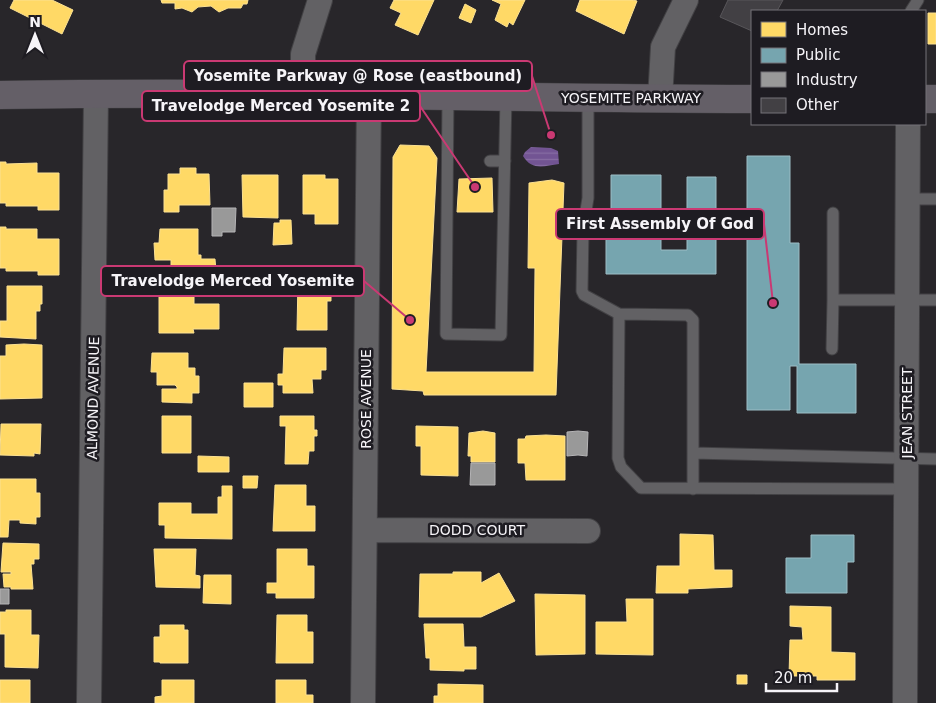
<svg xmlns="http://www.w3.org/2000/svg" width="936" height="703" viewBox="0 0 936 703" font-family="'DejaVu Sans',sans-serif">
	<defs>
		<pattern id="water-rules" width="6" height="5" patternUnits="userSpaceOnUse" patternTransform="scale(1.25)"><rect width="6" height="5" fill="#725493"/><path d="M0 2.5h6" fill="none" stroke="#876da3"/></pattern>
	</defs>
	<rect width="100%" height="100%" fill="#28262a"/>
	<path fill="url(#water-rules)" d="M531,147L551,148L558,151L559,164C544,166 532,171 523,156L525,152Z"/>
	<path fill="#ffd966" stroke="#fce192" d="M14,0H52L73,10L62,34L10,8Z
		M161,0H248L247,4H243L241,8H228L219,12L211,6L198,7L192,12L182,8L175,9V3H162Z
		M394,0H434L418,35L395,25L401,13L390,8Z
		M492,0H525L513,25L509,22L507,27L495,20L501,4Z
		M580,0H633L637,1L624,34L576,11Z
		M465,4L476,10L471,23L459,18Z
		M928,13H936V44H928Z
		M400,145L429,146L437,158L426,372H534L535,268H528L529,183L552,180L564,183L556,395H424L423,391L392,389L393,157Z
		M0,162H6V164L37,163V173H59V210H38V206H6V203H0Z
		M180,168H196V174H209L210,205H179V212H164V190H168V174H180Z
		M242,175H278V218L243,217Z
		M303,175H325V179H338V224H315V214H303Z
		M492,178L493,212H457L459,179Z
		M280,220H291L292,244L273,245L274,223H280Z
		M0,227H6V229H37V239H59V275H38V271H6V268H0Z
		M160,229H198V255H201V259H215L216,271L201,270V273H171V260H155L154,243H159Z
		M298,281H327V294H331V301H327V330H297Z
		M7,286H42V304H40V311H36V339L0,337V321H7Z
		M159,287H194V304H219V329H193L194,333H159Z
		M24,344L42,345V398L0,399V356H6V345Z
		M284,348H326V370H321V379H312L313,393H283V385H278V374H283Z
		M152,353H188V368H195V376H199V393H192V403L162,402V389H177V387L175,385H157V372H151Z
		M244,383H273V407H244Z
		M162,416H191V453H162Z
		M280,416H314V430H317V436H314V451H309L308,464H285L286,426H280Z
		M1,424H41L40,454L34,453V456L0,455Z
		M416,426L458,427V476L421,475V446H416Z
		M483,431L495,433V462H471V456H468L469,433Z
		M546,435L565,436V480H526L525,463H518V439H525L526,436Z
		M198,456L229,457V472H198Z
		M243,476H258L257,488H243Z
		M0,479H36V493H40V517H36V524L20,523V520H9L8,537H0Z
		M275,485H306V506H315V531H273Z
		M222,486H232V539L165,538V525H159V503H191V514H218V497H222Z
		M680,534L713,535L714,570H732V587L688,589V593H656L657,566H680Z
		M3,543L39,544V559H34V564H31L33,589H11V587H4L3,574H11V572H1Z
		M154,549H196L195,575L200,576V588L156,587Z
		M277,549H307V566H314V598H276V593H267V583H277Z
		M453,572H481V583L499,573L515,601L481,617H419L420,574H453Z
		M204,575H231V604L203,603Z
		M535,594L585,595V654L536,655Z
		M626,599H653V655L596,654V622H627Z
		M790,606L831,607V652L855,653V680H817V676H789L790,640H803L802,627L790,626Z
		M6,610H31V635H39L38,668L5,667V634H0V612H6Z
		M277,615H307V632H313V663H276Z
		M424,624H463L464,647H476V669H464V671L430,670V658H426Z
		M160,625H184V630H188V663H160V662H154V637H160Z
		M737,675H747V684H737Z
		M0,680H30V703H0Z
		M162,680H194V703H155V697L162,696Z
		M276,680H306V695H313V703H276Z
		M438,684L483,685V703H434V696H438Z"/>
	<path fill="#76a5af" stroke="#9cbdc5" d="M747,156H790V243H799V364H856V413H797V366H790V410H747Z
		M611,175H661V250H687V177H716V274H606V238H611Z
		M811,535H854V562H847V593H786V558H811Z"/>
	<path fill="#999" stroke="#b5b4b6" d="M212,208H236L235,232H222V236H212Z
		M578,431L588,432L587,456L578,455L567,456V432Z
		M471,463H495V485H470Z
		M0,589H9V604H0Z"/>
	<path fill="#424044" stroke="#58565a" d="M728,0H783L777,11H752V31L720,17Z"/>
	<g fill="none" stroke-linecap="round" stroke-linejoin="round">
		<defs>
			<path id="service" d="M911,11L918,0
				M448,96L446,334L501,335L506,97
				M588,98V198L583,229L582,291L584,295L619,314
				M490,161H505
				M909,199H936
				M833,213V300H936
				M832,349L833,300
				M693,453L936,459
				M693,489V320L688,315L619,314L618,458L621,467L641,488L906,489"/>
			<path id="minor" d="M303,94V54L320,0
				M660,99L663,47L686,0
				M365,530L588,531
				M89,703L96,94
				M363,703L369,94
				M905,703L908,124"/>
			<path id="primary" d="M0,95C251,91 501,98 752,99
				M925,99H936"/>
		</defs>
		<use href="#service" stroke="#424144" stroke-width="13"/>
		<use href="#minor" stroke="#424144" stroke-width="26"/>
		<use href="#primary" stroke="#424144" stroke-width="29"/>
		<use href="#service" stroke="#626164" stroke-width="11"/>
		<use href="#minor" stroke="#626164" stroke-width="24"/>
		<use href="#primary" stroke="#645f67" stroke-width="28"/>
	</g>
	<g text-anchor="middle" stroke-width="5" stroke-linejoin="round" paint-order="stroke">
		<g font-size="14" fill="#f6f4f8" stroke="#1e1c22">
			<text x="631" y="103">YOSEMITE PARKWAY</text>
			<text transform="translate(93 398) rotate(-89)" y="5">ALMOND AVENUE</text>
			<text transform="translate(366 399) rotate(-90)" y="5">ROSE AVENUE</text>
			<text transform="translate(907 413) rotate(-90)" y="5">JEAN STREET</text>
			<text x="477" y="535">DODD COURT</text>
		</g>
	</g>
	<path fill="none" stroke="#ca3973" stroke-width="2" d="M551 135L532 76M475 187L420 106M773 303L764 224M410 320L364 281"/>
	<g fill="#ca3973" stroke="#1e1c22" stroke-width="2">
		<circle cx="551" cy="135" r="5"/>
		<circle cx="475" cy="187" r="5"/>
		<circle cx="773" cy="303" r="5"/>
		<circle cx="410" cy="320" r="5"/>
	</g>
	<g fill="#1e1c22" stroke="#ca3973" stroke-width="2">
		<rect x="184" y="61" width="348" height="30" rx="5"/>
		<rect x="142" y="91" width="278" height="30" rx="5"/>
		<rect x="556" y="209" width="208" height="30" rx="5"/>
		<rect x="101" y="266" width="263" height="30" rx="5"/>
	</g>
	<g font-size="15" text-anchor="middle" font-weight="bold" fill="#f6f4f8">
		<text x="358" y="81">Yosemite Parkway @ Rose (eastbound)</text>
		<text x="281" y="111">Travelodge Merced Yosemite 2</text>
		<text x="660" y="229">First Assembly Of God</text>
		<text x="233" y="286">Travelodge Merced Yosemite</text>
	</g>
	<rect x="751" y="10" width="175" height="115" fill="#1e1c22" stroke="#747278"/>
	<rect x="761" y="22" width="25" height="15" fill="#ffd966" stroke="#747278"/>
	<text x="796" y="35" font-size="15" fill="#f6f4f8">Homes</text>
	<rect x="761" y="48" width="25" height="15" fill="#76a5af" stroke="#747278"/>
	<text x="796" y="60" font-size="15" fill="#f6f4f8">Public</text>
	<rect x="761" y="72" width="25" height="15" fill="#999999" stroke="#747278"/>
	<text x="796" y="85" font-size="15" fill="#f6f4f8">Industry</text>
	<rect x="761" y="98" width="25" height="15" fill="#424044" stroke="#747278"/>
	<text x="796" y="110" font-size="15" fill="#f6f4f8">Other</text>
	<g transform="translate(35 35)" stroke="#1e1c22" stroke-width="4" paint-order="stroke">
	<path d="M0-4L9 19L0 12L-9 19Z" fill="#f6f4f8"/>
	<text y="-8" font-size="14" font-weight="bold" text-anchor="middle" fill="#f6f4f8">N</text>
	</g>
	<path d="M766 683v8h71v-8" fill="none" stroke="#f6f4f8" stroke-width="2.5"/>
	<text x="774" y="683" font-size="15" fill="#f6f4f8" stroke="#1e1c22" stroke-width="4" paint-order="stroke">20 m</text>
</svg>
